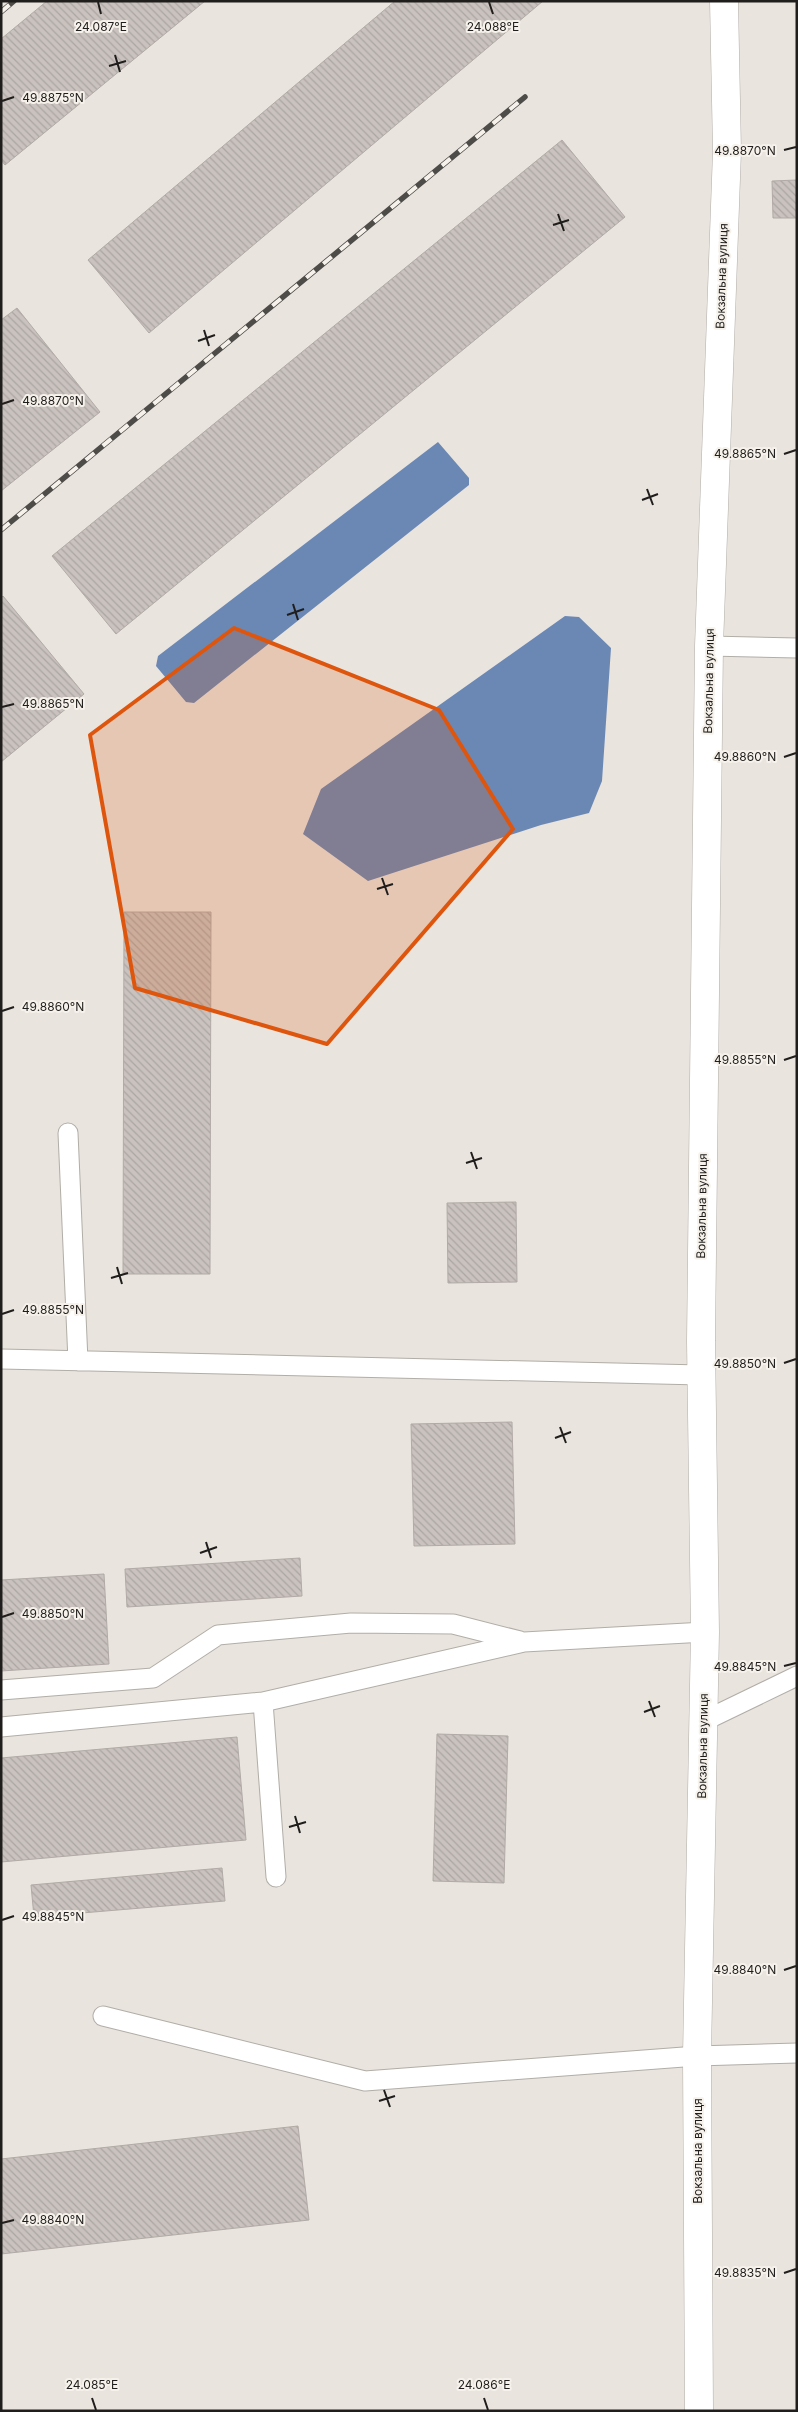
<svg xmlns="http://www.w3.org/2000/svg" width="798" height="2412" viewBox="0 0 798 2412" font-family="Inter,sans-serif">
	<defs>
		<pattern id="building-back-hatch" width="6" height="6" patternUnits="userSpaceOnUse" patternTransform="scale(1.25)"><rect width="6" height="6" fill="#c9c2be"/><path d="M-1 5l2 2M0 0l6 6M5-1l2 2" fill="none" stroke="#aca6a3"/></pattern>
	</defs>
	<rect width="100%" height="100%" fill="#e9e4de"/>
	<path fill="#6b88b4" d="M438,442L469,478V485L194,703L186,702L156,666L158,656Z
		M565,616L579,617L611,648L602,781L589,813L541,825L368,881L303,834L321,789Z"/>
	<path fill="url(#building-back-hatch)" stroke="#b1aaa6" d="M47,1H205L5,165L1,160V39Z
		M395,1H543L149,333L88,260Z
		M562,140L625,217L116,634L52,556Z
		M797,180V218H773L772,181Z
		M17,308L100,412L1,491V320Z
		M3,596L84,694L1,762V598Z
		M124,912H211L210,1274H123Z
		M516,1202L517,1282L448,1283L447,1203Z
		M512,1422L515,1544L414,1546L411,1424Z
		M300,1558L302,1596L127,1607L125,1569Z
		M104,1574L109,1664L1,1671V1580Z
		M437,1734L508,1736L504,1883L433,1881Z
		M237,1737L246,1840L1,1862V1758Z
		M222,1868L225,1901L34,1917L31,1885Z
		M298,2126L309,2220L1,2254V2159Z"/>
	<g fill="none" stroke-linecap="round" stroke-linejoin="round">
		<defs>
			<path id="lane" d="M709,646L797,648
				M68,1133L78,1361
				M1,1359L701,1375
				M1,1690L153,1678L218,1635L351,1623L453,1624L520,1641
				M263,1702L276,1877
				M704,1721L797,1676
				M1,1727L263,1702L524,1642L705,1632
				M103,2016L365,2081L697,2056L797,2053"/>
			<path id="street" d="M699,2411L697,2056L705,1632L701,1341L709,646L727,151L724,1"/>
		</defs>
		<use href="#lane" stroke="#b1ada7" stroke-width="21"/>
		<use href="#street" stroke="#b1ada7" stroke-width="29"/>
		<use href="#lane" stroke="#fff" stroke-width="19"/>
		<use href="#street" stroke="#fff" stroke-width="28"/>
		<defs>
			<path id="rail" d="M1,12L14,1
				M1,530L525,97"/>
		</defs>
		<use href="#rail" stroke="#4e4c49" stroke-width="5.5"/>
		<use href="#rail" stroke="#f6f2eb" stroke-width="4" stroke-dasharray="11" stroke-linecap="butt"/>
	</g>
	<path fill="#de560d" fill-opacity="0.2" stroke="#de560d" stroke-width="4" stroke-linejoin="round" d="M234,628L439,710L513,829L327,1044L135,988L90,735Z"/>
	<path fill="none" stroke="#201e1c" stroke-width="2" d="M98,2L101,14M489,2L493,14M115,55L120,72M109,66L126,61M2,101L14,97M784,150L796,147M558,214L564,231M553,225L569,220M204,330L209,346M198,341L215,335M2,404L14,400M784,454L796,450M647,489L653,505M642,500L658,494M293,604L298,620M287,615L304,609M2,707L14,704M784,757L796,753M382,878L388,895M377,889L393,884M2,1011L14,1007M784,1060L796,1056M471,1152L477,1169M466,1163L482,1158M117,1267L122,1284M111,1278L128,1273M2,1314L14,1310M784,1363L796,1359M560,1427L566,1443M555,1438L571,1432M206,1542L211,1558M200,1553L217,1547M2,1617L14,1613M784,1666L796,1663M649,1701L655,1717M644,1712L660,1706M295,1816L300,1833M289,1827L306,1822M2,1920L14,1916M784,1970L796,1966M384,2090L390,2107M379,2101L395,2096M2,2223L14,2220M784,2273L796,2269M92,2398L96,2410M484,2398L488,2410"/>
	<g text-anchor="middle" stroke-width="4" stroke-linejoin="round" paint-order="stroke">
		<g font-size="12" fill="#201e1c" stroke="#f6f2eb">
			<text transform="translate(722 276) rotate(-88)" y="4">Вокзальна вулиця</text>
			<text transform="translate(709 681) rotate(-89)" y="4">Вокзальна вулиця</text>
			<text transform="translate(702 1206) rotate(-89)" y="4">Вокзальна вулиця</text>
			<text transform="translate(703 1746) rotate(-89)" y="4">Вокзальна вулиця</text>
			<text transform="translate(698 2151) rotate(-90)" y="4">Вокзальна вулиця</text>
		</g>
	</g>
	<g font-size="12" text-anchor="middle" fill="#201e1c" stroke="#f6f2eb" stroke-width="4" stroke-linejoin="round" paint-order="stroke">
		<text x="101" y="31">24.087°E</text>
		<text x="493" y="31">24.088°E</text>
		<text x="53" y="102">49.8875°N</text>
		<text x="745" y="155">49.8870°N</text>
		<text x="53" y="405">49.8870°N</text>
		<text x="745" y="458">49.8865°N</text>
		<text x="53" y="708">49.8865°N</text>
		<text x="745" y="761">49.8860°N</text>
		<text x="53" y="1011">49.8860°N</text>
		<text x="745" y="1064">49.8855°N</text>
		<text x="53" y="1314">49.8855°N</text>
		<text x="745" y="1368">49.8850°N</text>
		<text x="53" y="1618">49.8850°N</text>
		<text x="745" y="1671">49.8845°N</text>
		<text x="53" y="1921">49.8845°N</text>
		<text x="745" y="1974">49.8840°N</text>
		<text x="53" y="2224">49.8840°N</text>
		<text x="745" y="2277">49.8835°N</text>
		<text x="92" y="2389">24.085°E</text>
		<text x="484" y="2389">24.086°E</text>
	</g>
	<rect width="798" height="2412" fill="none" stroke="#201e1c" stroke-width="5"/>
</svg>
